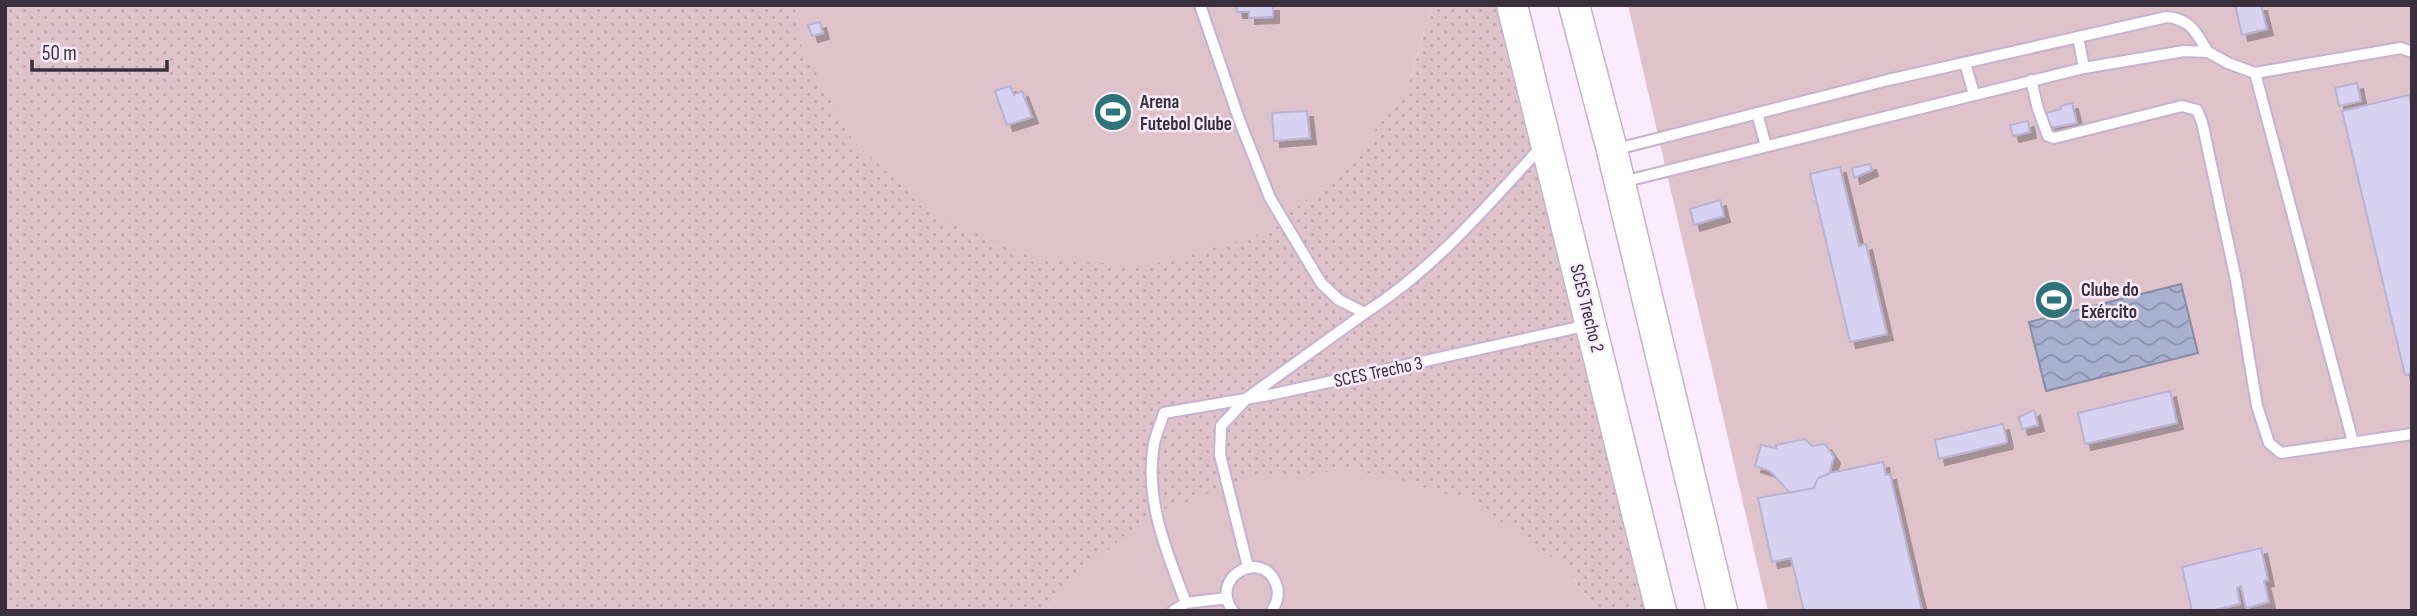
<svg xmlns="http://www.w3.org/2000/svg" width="2417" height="616" viewBox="0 0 2417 616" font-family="'Sofia Sans Condensed',sans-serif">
	<defs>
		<pattern id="grass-dots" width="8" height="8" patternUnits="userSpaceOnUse" patternTransform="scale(1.75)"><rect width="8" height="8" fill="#dec4ca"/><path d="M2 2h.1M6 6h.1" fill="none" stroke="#bfa9ae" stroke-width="1.8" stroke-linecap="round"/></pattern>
		<pattern id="water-waves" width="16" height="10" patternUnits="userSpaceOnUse" patternTransform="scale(1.75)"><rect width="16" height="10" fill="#a8b2d0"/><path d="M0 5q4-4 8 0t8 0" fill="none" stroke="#8a91aa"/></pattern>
		<filter id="shadow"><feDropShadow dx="6" dy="6" stdDeviation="0" flood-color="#0004"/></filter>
	</defs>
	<rect width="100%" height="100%" fill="#faecfe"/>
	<path fill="url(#grass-dots)" d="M5,5H794L801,43L1409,83L1432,5H1499L1645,611H1598L1561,563L1055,597L1047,611H5Z"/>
	<path fill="#dec4ca" d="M794,5H1432L1409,83L1344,173L1254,237L1147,266L1037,259L935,216L853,141L800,43Z
		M1628,5H2412V611H1768Z
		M1357,470L1467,499L1561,563L1598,611H1047L1055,597L1140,522L1245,478Z"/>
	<path fill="url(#water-waves)" stroke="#878ba4" stroke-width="2" d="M2181,284L2198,353L2046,391L2029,322Z"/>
	<path fill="#d8d2f2" stroke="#b9b2d2" stroke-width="2" filter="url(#shadow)" d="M1236,5H1273V17L1249,18V12H1237Z
		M2235,5H2261L2267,29L2242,35Z
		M820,22L823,33L812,36L808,25Z
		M2357,83L2361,101L2339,106L2335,88Z
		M1010,86L1014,95L1022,91L1032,117L1007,125L995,91Z
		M2409,95L2412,107V373L2405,375L2342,111Z
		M2072,103L2077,123L2050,128L2046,113L2061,109L2060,106Z
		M1307,111L1310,138L1274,141L1272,113Z
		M2028,121L2030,132L2013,136L2010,125Z
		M1870,164L1872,170L1854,178L1852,168Z
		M1840,167L1859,246L1866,244L1887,334L1850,342L1810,174Z
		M1720,200L1724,216L1694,225L1690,209Z
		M2170,391L2177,423L2085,444L2078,413Z
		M2034,410L2038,425L2022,429L2019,417Z
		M2003,424L2007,441L2006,443L1939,459L1935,440Z
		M1805,439L1812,446L1825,444L1834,457L1829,474L1818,478L1814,488L1790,493L1770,471L1755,466L1761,445L1776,448V445Z
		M1883,462L1886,475L1890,474L1922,611H1804L1791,558L1772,562L1758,498L1814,488L1818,478L1830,473Z
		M2261,548L2268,580L2264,581L2269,602L2246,608L2241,586L2237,588L2240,604L2210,611H2192L2182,567Z"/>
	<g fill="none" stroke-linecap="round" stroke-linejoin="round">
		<defs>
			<path id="lane" d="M1200,5L1240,122L1270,198L1321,283L1339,300L1365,313C1434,269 1487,206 1542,146
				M2078,37L2084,68
				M2208,52L2228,63L2255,73L2401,48L2412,52
				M1965,63L1974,94
				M2255,73L2353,442
				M2031,80L2038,109L2048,136L2054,138L2182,106L2197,110L2202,122L2236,280L2257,406L2269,443L2281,453L2412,434
				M1757,113L1766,146
				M1613,150L1888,80L2167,17C2192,20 2196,33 2208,52L2184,51L2084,68L1622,182
				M1248,567L1220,455L1221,426L1247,398L1365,313
				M1186,603C1167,553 1144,499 1154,444C1156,434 1161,423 1164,413L1274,394L1589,325
				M1173,611L1186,603L1227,598
				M1233,611C1208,578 1262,547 1276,584C1280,594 1277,602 1272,611"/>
			<path id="secondary" d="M1512,5L1661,611
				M1574,5L1612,150L1722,611"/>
		</defs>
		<use href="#lane" stroke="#c7b2ce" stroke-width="14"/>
		<use href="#secondary" stroke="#c7b2ce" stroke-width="33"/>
		<use href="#lane" stroke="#fff" stroke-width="10"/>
		<use href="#secondary" stroke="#fff" stroke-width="30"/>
	</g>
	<defs>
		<symbol id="stadium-disc" viewBox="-11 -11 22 22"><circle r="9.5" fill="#2c757b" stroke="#faecfe"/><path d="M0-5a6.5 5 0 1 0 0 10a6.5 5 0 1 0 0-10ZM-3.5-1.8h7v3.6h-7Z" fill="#fff"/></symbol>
	</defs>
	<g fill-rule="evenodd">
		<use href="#stadium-disc" x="1091" y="90" width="44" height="44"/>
		<use href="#stadium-disc" x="2032" y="278" width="44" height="44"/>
	</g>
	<g text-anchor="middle" stroke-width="5" stroke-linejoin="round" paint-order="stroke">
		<g font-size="19" font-weight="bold" fill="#39303c" stroke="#faecfe" text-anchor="start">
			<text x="1140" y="108">Arena<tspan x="1140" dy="22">Futebol Clube</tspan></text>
			<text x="2081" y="296">Clube do<tspan x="2081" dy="22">Exército</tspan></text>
		</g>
		<g font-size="19" fill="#39303c" stroke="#faecfe">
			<text transform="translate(1588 308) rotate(76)" y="7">SCES Trecho 2</text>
			<text transform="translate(1378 371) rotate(-12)" y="7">SCES Trecho 3</text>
		</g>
	</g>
	<rect width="2417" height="616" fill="none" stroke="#39303c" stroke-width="14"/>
	<path d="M32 60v10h135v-10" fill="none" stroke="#39303c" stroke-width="3.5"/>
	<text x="42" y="60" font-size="21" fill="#39303c" stroke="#faecfe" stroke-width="5" paint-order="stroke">50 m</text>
</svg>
